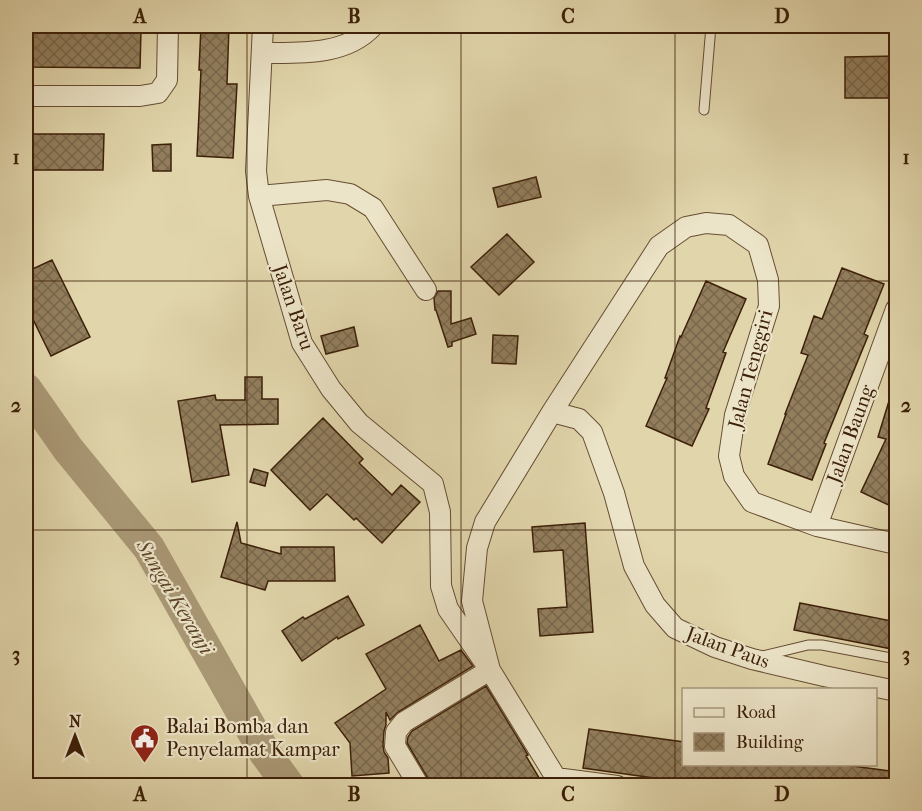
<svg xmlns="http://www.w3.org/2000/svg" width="922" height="811" viewBox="0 0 922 811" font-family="'IM FELL French Canon',serif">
	<defs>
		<pattern id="building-cross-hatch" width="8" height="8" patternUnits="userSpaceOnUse" patternTransform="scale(1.5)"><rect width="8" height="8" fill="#927e5d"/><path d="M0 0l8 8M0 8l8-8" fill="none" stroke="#78674b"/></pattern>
	</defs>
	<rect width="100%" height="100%" fill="#e1d5ab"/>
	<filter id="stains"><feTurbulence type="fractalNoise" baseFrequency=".00333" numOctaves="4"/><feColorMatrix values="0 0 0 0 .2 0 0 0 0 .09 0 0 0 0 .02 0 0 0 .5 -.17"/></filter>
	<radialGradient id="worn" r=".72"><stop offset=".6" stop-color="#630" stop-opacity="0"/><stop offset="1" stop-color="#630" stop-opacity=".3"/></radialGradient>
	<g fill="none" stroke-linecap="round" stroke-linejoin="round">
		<path stroke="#a99774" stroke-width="32" d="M26,389L68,449L149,548L265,753L289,786"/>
	</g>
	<path fill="url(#building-cross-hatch)" stroke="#3d2009" stroke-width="1.5" d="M201,26H229L227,84H237L233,158L197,156L201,70H199Z
		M26,30H141L140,68L26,67Z
		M897,56V98H845V57Z
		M26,134H104L103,170H26Z
		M171,144V171H153L152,145Z
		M536,177L541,197L498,207L493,188Z
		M507,234L534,262L499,295L471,267Z
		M52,260L90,337L51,356L26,305V272Z
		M842,268L884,284L864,334L868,336L824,443L826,444L812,480L768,464L786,414H785L808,355L801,353L814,316L822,319Z
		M706,281L746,299L723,352L726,353L706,408L709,409L692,446L646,426L667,378H665L680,336L681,337Z
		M438,291H451V324L471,318L476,334L452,342V346L448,347L436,310H435L434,298Z
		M354,327L358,346L326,354L321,336Z
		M493,335L518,336L516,364L492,363Z
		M245,377H262V399H278V424L220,425L229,475L192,482L178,401L215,395L216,400H245Z
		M893,388L897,389V509L861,492L886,439L878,437Z
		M323,418L363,459L359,463L392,495L401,485L420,502L382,543L356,518L354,520L327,494L310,510L271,470Z
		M254,469L268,473L265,486L250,482Z
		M237,522L241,543L281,554V547H334L335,581H268L265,590L221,577Z
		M585,523L593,632L540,636L538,609L567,607L563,550L534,552L532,527Z
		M348,596L364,625L338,639L337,637L302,661L282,631L303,617L305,619Z
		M800,603L897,622V650L794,630Z
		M420,625L439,661L461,650L473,666L398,712L390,720L386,712V725L384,731L383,745L384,752L388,758L389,773L352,776L350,743L335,723L386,689L366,654Z
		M486,686L528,755L526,756L544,786H431L429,780L407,743L408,737L412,731Z
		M589,729L684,742V765H845L897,772V786H711L583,768Z"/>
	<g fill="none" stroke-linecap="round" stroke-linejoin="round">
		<defs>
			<path id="service" d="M704,110L711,26
				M763,656L808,645H822L896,659"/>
			<path id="minor" d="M263,26L256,171L259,196L302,343L331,389L359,423L433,484L440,512L441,586L448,609L490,670L404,722L396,732L395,746L419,786
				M262,53C299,53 346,56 373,26
				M26,96H140L158,93L167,80L168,26
				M259,196L327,190L350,194L373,208L426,290
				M552,412L579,419L592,432L614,493L634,566L655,605L675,628L715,647L752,659L824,676L896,691
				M817,526L896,309
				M556,778L617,786
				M561,786L490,670L472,601L477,548L485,522L552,412L659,246L686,227L706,223L729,225L758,245L768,280L769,306L735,415L729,456L734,476L752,502L817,526L896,544"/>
		</defs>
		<use href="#service" stroke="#664d32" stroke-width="11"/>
		<use href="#minor" stroke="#664d32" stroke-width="22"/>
		<use href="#service" stroke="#ece4c8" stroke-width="9"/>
		<use href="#minor" stroke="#ece4c8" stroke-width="20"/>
	</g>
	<path fill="none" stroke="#3d2009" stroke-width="1.5" stroke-opacity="0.55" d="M247,26V786M461,26V786M675,26V786M26,281H896M26,530H896"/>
	<defs>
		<symbol id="civic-pin" viewBox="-11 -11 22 30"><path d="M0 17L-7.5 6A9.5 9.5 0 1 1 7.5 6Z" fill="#8f2418" stroke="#ece4c8"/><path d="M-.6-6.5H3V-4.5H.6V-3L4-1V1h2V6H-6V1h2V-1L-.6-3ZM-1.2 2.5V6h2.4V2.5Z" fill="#fff"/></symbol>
	</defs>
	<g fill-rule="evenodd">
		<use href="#civic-pin" x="128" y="722" width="33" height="45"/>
	</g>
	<g text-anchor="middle" stroke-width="4.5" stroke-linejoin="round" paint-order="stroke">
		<g font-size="20" fill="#3d2009" stroke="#ece4c8">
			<text transform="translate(294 307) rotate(71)" y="7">Jalan Baru</text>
			<text transform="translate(750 369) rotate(-75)" y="7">Jalan Tenggiri</text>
			<text transform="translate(850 434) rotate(-70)" y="7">Jalan Baung</text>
			<text transform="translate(728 647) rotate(20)" y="7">Jalan Paus</text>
		</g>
		<g font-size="20" fill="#3d2009" stroke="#ece4c8" text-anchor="start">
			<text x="166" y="733">Balai Bomba dan<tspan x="166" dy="23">Penyelamat Kampar</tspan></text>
		</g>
		<g font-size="21" font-style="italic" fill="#5d4429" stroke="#ece4c8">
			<text transform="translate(175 597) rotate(59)" y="7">Sungai Keranji</text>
		</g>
	</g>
	<rect width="922" height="811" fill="none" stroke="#e1d5ab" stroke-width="66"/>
	<rect x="682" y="688" width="195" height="78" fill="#ece4c8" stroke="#a6967c" stroke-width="1.5"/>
	<rect x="694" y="708" width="30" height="9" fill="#ece4c8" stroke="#a6967c" stroke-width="1.5"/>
	<text x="736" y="718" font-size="18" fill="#3d2009">Road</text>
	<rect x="694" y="733" width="30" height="18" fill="url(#building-cross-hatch)" stroke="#a6967c" stroke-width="1.5"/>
	<text x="736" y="748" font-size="18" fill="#3d2009">Building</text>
	<g transform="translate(75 736)" stroke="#ece4c8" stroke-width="4.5" paint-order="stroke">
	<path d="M0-4.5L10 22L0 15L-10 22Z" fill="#3d2009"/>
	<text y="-9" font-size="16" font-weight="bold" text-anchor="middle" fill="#3d2009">N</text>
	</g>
	<rect x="33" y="33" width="856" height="745" fill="none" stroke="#3d2009" stroke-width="2"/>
	<g font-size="20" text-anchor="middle" font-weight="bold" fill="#3d2009">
		<text x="140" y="23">A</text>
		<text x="354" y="23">B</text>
		<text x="568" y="23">C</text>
		<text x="782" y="23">D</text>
		<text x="16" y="164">1</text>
		<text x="906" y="164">1</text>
		<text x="16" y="412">2</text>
		<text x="906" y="412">2</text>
		<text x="16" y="661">3</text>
		<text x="906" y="661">3</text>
		<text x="140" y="801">A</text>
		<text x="354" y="801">B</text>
		<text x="568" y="801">C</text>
		<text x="782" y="801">D</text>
	</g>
	<rect width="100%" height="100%" filter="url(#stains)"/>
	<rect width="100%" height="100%" fill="url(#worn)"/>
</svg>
